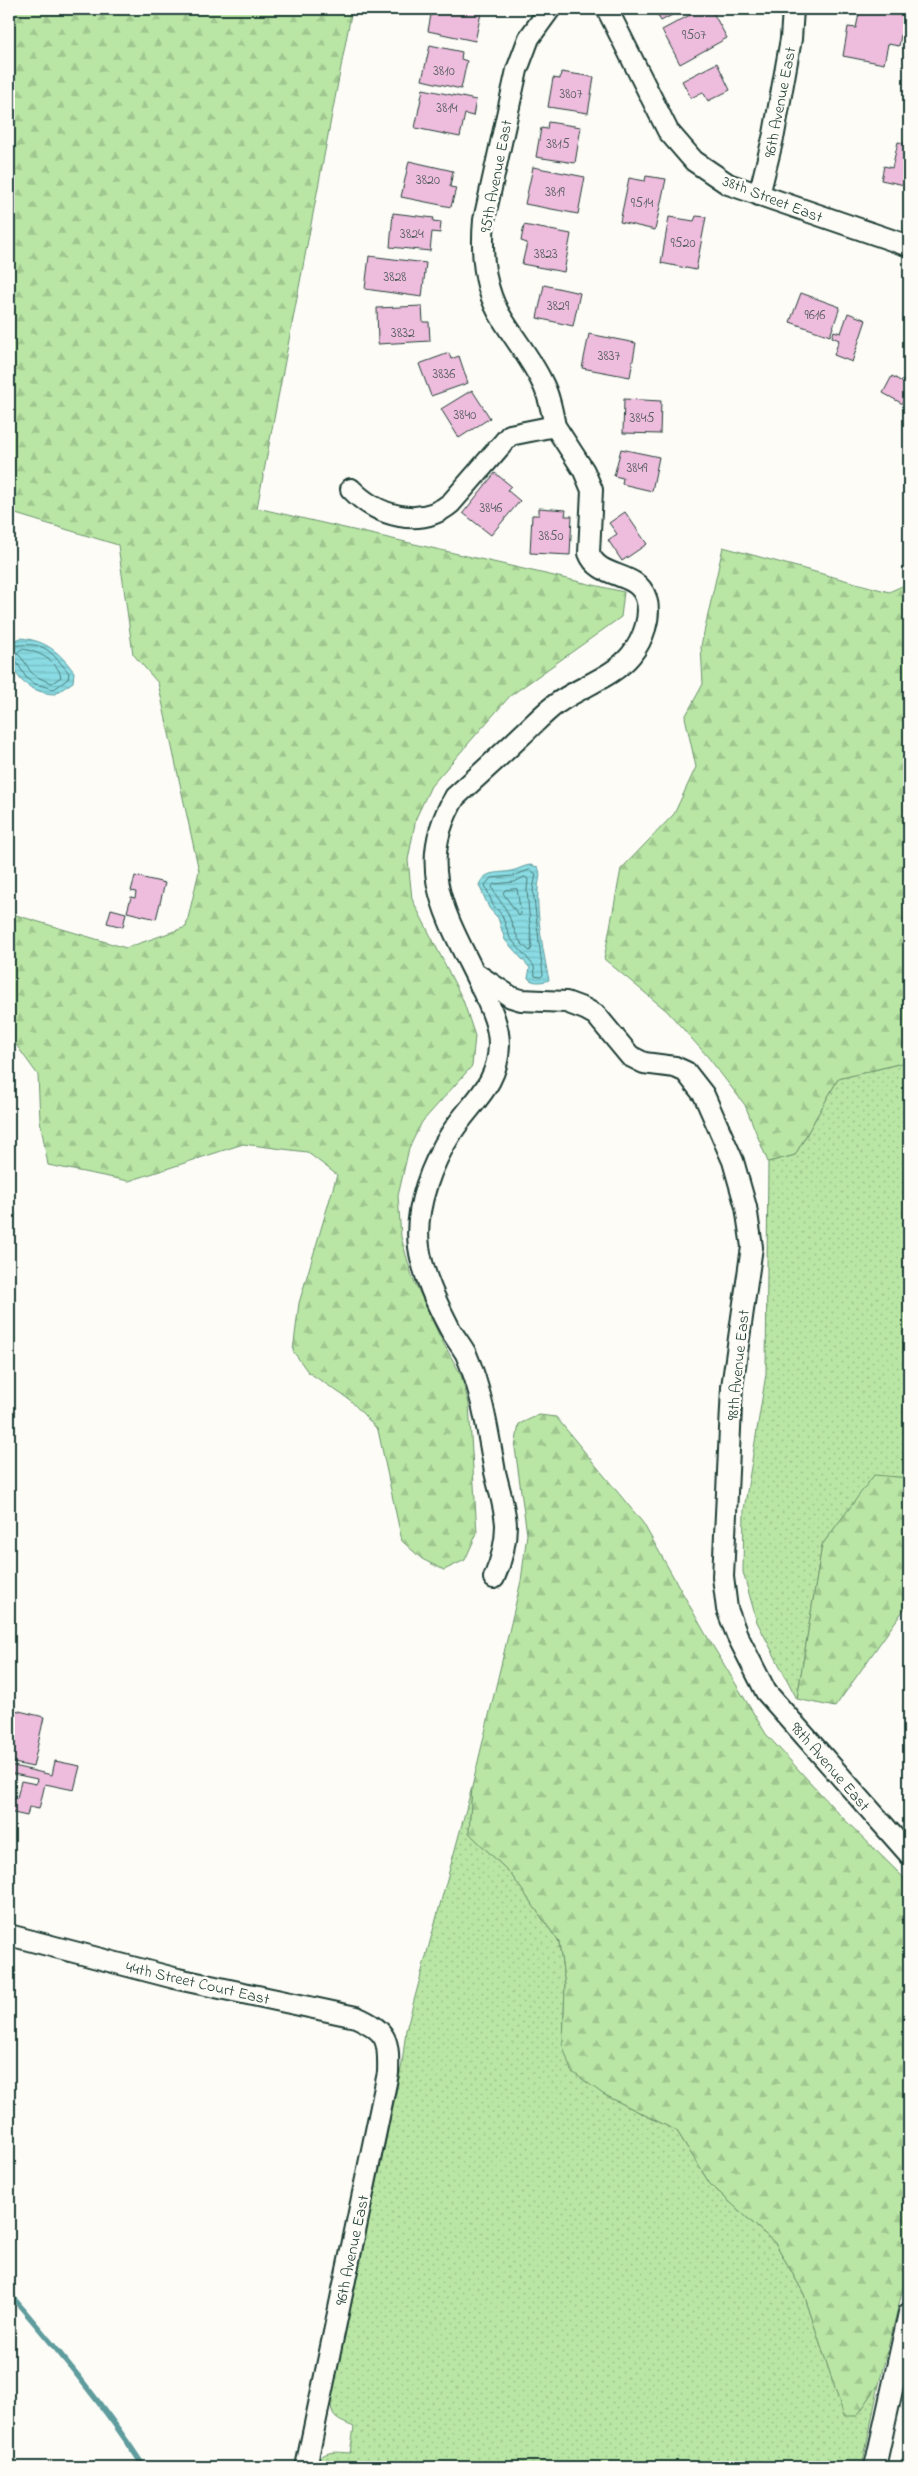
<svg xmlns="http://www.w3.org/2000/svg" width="918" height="2476" viewBox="0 0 918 2476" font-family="'Indie Flower',sans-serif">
	<defs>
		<pattern id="grass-dots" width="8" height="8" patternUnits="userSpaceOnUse" patternTransform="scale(1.25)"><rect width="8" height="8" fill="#b9e6a5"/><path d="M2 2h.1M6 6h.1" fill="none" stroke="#9fc68f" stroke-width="1.8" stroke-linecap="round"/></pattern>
		<pattern id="forest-firs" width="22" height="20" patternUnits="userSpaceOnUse" patternTransform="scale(1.25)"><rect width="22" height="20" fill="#b9e6a5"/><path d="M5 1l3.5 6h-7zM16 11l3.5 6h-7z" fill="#9fc68f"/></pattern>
		<pattern id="water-rules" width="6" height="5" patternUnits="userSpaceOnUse" patternTransform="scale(1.25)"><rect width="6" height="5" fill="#8adbe3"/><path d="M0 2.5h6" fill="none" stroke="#77bdc3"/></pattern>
	</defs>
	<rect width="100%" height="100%" fill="#fdfcf7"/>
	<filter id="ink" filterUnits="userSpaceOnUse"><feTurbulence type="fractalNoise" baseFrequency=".02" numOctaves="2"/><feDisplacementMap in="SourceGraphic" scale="10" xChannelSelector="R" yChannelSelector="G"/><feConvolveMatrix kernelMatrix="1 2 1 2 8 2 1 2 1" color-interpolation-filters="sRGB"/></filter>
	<g filter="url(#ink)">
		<path fill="url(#grass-dots)" stroke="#6c926c" d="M909,1059V1478L874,1476L822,1545L797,1699L757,1622L743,1572L744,1510L766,1374L768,1162L795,1155L838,1079L902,1063Z
			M472,1787L469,1833L510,1873L559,1942L565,1985L563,2046L603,2094L677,2131L710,2184L776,2244L804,2294L844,2415H857L879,2384L862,2467H316C320,2449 336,2452 350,2453L354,2427C338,2420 330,2419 331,2400L402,2064L406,2030Z"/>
		<path fill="url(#forest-firs)" stroke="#6c926c" d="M9,9H352L257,508L624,592L621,617L510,696L431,786L416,818L408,860L412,899L463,1000L475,1036L472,1066L422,1122L409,1148L398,1196L401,1237L412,1276L439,1335L461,1375L469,1404L477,1533L465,1560L444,1570L422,1559L402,1541L378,1430L350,1400L308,1372L293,1351L299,1303L337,1175L307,1152L243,1144L129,1181L48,1165L40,1120L38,1075L9,1035V913L126,948L186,927L199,871L158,683L133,654L118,545L9,512Z
			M723,547L889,592L909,583V1059L902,1063L838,1079L795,1155L768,1162L745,1105L708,1057L667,1011L604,959L621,869L674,814L696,767L685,717L703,684L701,646Z
			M539,1415L556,1417L643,1523L705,1633L766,1734L840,1815L903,1877L909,1887V2264L879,2384L857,2416H844L804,2294L776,2244L710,2184L677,2131L603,2094L571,2071L563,2046L565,1985L559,1942L510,1873L469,1833L472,1787L521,1581L527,1534L515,1448L519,1424Z
			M874,1475L909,1478V1606L905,1608L835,1707L797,1699L822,1545Z"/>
		<path fill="url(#water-rules)" stroke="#5f9c9d" d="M21,638C47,641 59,652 74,672L73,682L55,694C42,694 25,687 18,676C14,670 16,666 9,663V642Z
			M530,865L538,867C542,876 538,880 538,890C536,913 544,957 549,980C543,982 533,984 528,978L530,968L505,940L498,918L489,908L479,885C485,870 497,874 511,871C517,870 523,866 530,865Z"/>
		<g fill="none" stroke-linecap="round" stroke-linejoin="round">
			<path stroke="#4a7c7a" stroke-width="1" d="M9,646C45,642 46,646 69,673L68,679L54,689L35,684L27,679L16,661L9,659
				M22,649C38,651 58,661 61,677L52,683C23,673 34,670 17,653Z
				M530,870L536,874L533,890L543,975L541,977L535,976L534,966L510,938L502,915L493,905L485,885L491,878L513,876Z
				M525,877L528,879L527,890L532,948L530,951C516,942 514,927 508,914C504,904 496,898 492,887L494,884L514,882Z
				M517,889L521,914L519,916L503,893L505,890Z"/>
			<path stroke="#5f9c9d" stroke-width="5.5" d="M9,2293C57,2349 104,2405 144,2467"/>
		</g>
		<path fill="#eebcdd" stroke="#1f3d34" d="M432,9H482L475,41L428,31Z
			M654,9H683L661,21Z
			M701,9H711L727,38L680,64L662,30Z
			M860,9H906L899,46L888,44L884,64L843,56L848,27L856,28Z
			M430,45L462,52L461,59L467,61L461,89L422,80Z
			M717,63L730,90L708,101L703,92L691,98L682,81Z
			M561,72L594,77L588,113L548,107L553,78L560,79Z
			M423,89L476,100L473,116L465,114L460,137L415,128Z
			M548,122L581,127L575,163L536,157L541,128L547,129Z
			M898,142L909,144V186L881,180L884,166L892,168Z
			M409,161L453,171L450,187L456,188L451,207L401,197Z
			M533,167L585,177L578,214L525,204Z
			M646,176L666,179L655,230L620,222L629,178L645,181Z
			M393,213L434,218L433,221L441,222L440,233L432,232L430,251L390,247Z
			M696,216L706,217L696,270L661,263L669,217L694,221Z
			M524,225L571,234L564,272L522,264L527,243L521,241Z
			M369,256L426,263L422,297L365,289Z
			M544,285L580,293L573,326L537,318Z
			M801,293L840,307L830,336L790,322Z
			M422,306L423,322H429L430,341L378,344L377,308Z
			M848,313L866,320L852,362L834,355L839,340L832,337L834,331L841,333Z
			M589,334L636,343L630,377L582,368Z
			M449,353L451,359L459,356L468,383L431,396L419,364Z
			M892,376L909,386V392L903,404L883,393Z
			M472,390L490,418L459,438L441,409Z
			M624,399L661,401L660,434L623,433Z
			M621,449L659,457L652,491L622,484L623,478L614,476Z
			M495,473L511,486L507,490L520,501L491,535L463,513Z
			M539,508L566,510L565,516H572L570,555L530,553L532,515H539Z
			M625,512L647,544L622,561L608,540L617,534L609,523Z
			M135,876L165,883L156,919L127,912L131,897L135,898L136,892L131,891Z
			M111,909L126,913L123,927L107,923Z
			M11,1709L44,1717L33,1767L9,1762V1719Z
			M55,1761L80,1766L74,1790L45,1784L39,1809L29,1807L27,1816L9,1812V1796L17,1798L21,1781L36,1784L37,1779L9,1773V1765L52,1775Z"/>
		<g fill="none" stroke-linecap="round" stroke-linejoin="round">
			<defs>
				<path id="minor" d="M550,9L529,38L517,70L484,220C481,253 484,291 503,320C516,341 531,359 542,382C549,395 552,411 555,426
					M607,9L668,131L694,161L728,184L909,246
					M759,195L774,134L791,39L793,9
					M351,489C377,516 420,529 451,503L510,435L555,426L584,471L592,490L589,553C599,580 637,570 646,598C652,616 643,640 631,655C612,678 579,687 556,704C544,713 533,725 522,735C500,756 477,777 455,797C412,868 449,920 480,985C489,1005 499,1023 499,1045C498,1086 472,1101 452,1132C432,1163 414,1208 419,1247C423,1275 437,1304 450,1329C455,1338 461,1345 466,1354C482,1391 488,1432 495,1472C499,1489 505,1508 506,1525C506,1544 501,1562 494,1578
					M475,973L511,997L521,1000L566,1002L585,1009L596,1015L630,1056L644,1063L675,1067L686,1072L704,1095L733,1161L746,1207L752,1247L732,1387L723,1577L727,1609L737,1635L766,1692L909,1854
					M9,1935L178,1979L356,2017C388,2031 389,2041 388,2073L306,2467
					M875,2467L909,2313"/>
			</defs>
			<use href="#minor" stroke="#1f3d34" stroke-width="24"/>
			<use href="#minor" stroke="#fdfcf7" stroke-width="20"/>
		</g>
	</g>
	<g text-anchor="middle" stroke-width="5" stroke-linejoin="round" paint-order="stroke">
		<g font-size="14" fill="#535d5e">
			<text x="694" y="39">9507</text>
			<text x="444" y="75">3810</text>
			<text x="571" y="98">3807</text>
			<text x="447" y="112">3814</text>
			<text x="558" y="148">3815</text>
			<text x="428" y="184">3820</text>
			<text x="555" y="196">3819</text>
			<text x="642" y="207">9514</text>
			<text x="412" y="238">3824</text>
			<text x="683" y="247">9520</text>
			<text x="546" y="258">3823</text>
			<text x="395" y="281">3828</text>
			<text x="558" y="310">3829</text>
			<text x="815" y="319">9616</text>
			<text x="403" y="337">3832</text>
			<text x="609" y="360">3837</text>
			<text x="444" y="378">3836</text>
			<text x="465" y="419">3840</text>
			<text x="642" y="422">3845</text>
			<text x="637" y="472">3849</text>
			<text x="491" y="512">3846</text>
			<text x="551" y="540">3850</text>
		</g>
		<g font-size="16" fill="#1f3d34" stroke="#fdfcf7">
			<text transform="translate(779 102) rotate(-79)" y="6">96th Avenue East</text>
			<text transform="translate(495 176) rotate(-79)" y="6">95th Avenue East</text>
			<text transform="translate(773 198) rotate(21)" y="6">38th Street East</text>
			<text transform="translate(737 1365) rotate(-84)" y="6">98th Avenue East</text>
			<text transform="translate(831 1766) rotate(49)" y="6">98th Avenue East</text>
			<text transform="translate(198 1982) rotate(13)" y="6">44th Street Court East</text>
			<text transform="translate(351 2250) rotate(-78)" y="6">96th Avenue East</text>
		</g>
	</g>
	<rect width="918" height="2476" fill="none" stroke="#fdfcf7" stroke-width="30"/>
	<rect x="15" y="15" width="888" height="2446" fill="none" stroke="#1f3d34" stroke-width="2" filter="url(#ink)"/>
</svg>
